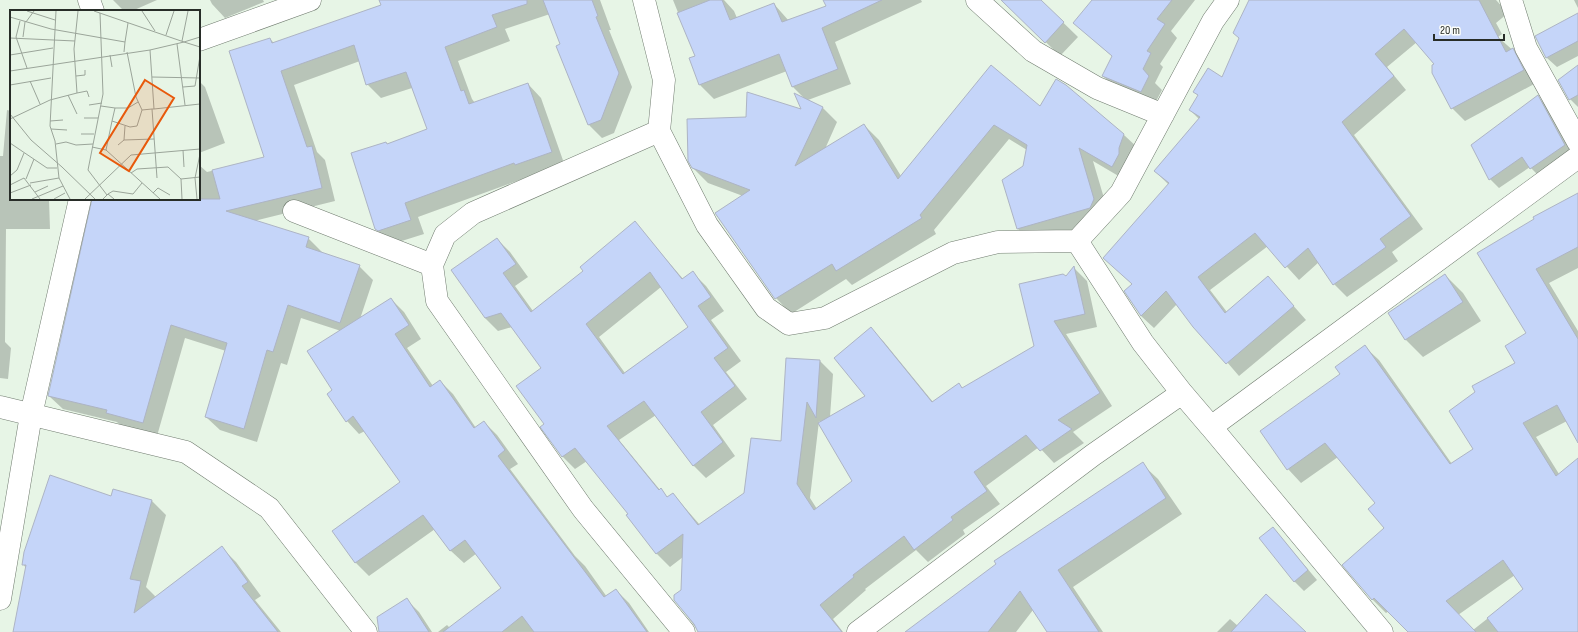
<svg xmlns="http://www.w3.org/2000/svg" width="1578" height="632" viewBox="0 0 1578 632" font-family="'Sofia Sans Condensed',sans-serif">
	<rect width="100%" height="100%" fill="#e7f5e6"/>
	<path fill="#0003" fill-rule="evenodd" d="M113,0H157L132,11H124Z
		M210,0H263L264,2L225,18L212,4Z
		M392,0H600L611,30H609L632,87L614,133L602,138L589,125L550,14L505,29L510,41L458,61L472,99L475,103L528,84L541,98L565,166L529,178L528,177L418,217L424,234L392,244L390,243L376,229L387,144L428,130L412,88L381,98L367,84L360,61L294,85L317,152L325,160L335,201L254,221L308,238L322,252L321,253L359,266L373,280L360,319L391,299L404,312L421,339L407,348L433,386L440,381L453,394L476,428L484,422L497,435L518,464L510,469L575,556L585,566L607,597L616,590L629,603L649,632H438L447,625L450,628L502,588L477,553L464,563L451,551L435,529L369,576L356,563L334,532L401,482L365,431L359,434L347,421L333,390L341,331L301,318L287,365L281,363L257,442L220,430L206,417L226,351L185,338L157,436L121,426L117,422L63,409L49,396L103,199H199V165L207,172L265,158L270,39L274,43L383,6Z
		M673,0H724L734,11L737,18L774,4L789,21L827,6L824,0H921L922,2L835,42L851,84L808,100L822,107L837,122L825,149L864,125L879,140L901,176L991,67L1040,107L1124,135L1139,149L1127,181L1093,161L1109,215L1104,223L1032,244L1018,229L1027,150L1009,139L934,230L936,234L852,285L846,279L791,314L777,299L716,213L743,196L708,183L693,168L747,118L802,111L805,99L793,87L787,71L714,99L700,85L690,59L696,57Z
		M1003,0H1040L1078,37L1060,56Z
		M1093,0H1195L1171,31L1177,38L1160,64L1163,67L1155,83L1162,90L1154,105L1116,89L1103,76L1113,57L1074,23Z
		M1256,0H1496L1508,13L1496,23L1502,34L1498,37L1526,62L1536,83L1465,121L1452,108L1433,73L1435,65L1417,42L1387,67L1406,90L1354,135L1423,229L1392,252L1398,261L1347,297L1334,284L1319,262L1299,280L1268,246L1210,290L1227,312L1268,277L1306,320L1239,376L1177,304L1154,328L1141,316L1132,284L1117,270L1169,185L1155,171L1199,119L1190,110L1199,96L1194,92L1223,79Z
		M1574,0H1578V8Z
		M1578,14V56L1557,67L1547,58L1537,36Z
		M1578,67V107L1570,99Z
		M199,81L205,87L225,143L199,153Z
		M1538,97L1546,105L1573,154L1540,177L1530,167L1499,188L1490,179L1472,145Z
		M7,110L11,111V199H49L50,229H6L5,342L11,348L8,379L0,378V156H3Z
		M1578,194V268L1549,283L1578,331V441L1567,421L1536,437L1559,474L1578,460V632H1410L1389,611L1386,613L1372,599L1386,529L1377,503L1338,457L1301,483L1288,469L1342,374L1365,347L1379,360L1452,464L1474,449L1517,363L1528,334L1479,254ZM1515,575L1525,589L1473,630L1458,615Z
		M635,223L684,280L693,273L706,286L724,311L711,320L741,361L726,372L747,399L713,425L735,456L706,478L693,465L656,415L619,440L660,490L668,498L673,494L700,525L745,493L782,443L820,361L833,374L830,417L867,396L871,329L884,342L933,402L959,384L963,389L1035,347L1066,277L1074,268L1087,281L1097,327L1066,334L1112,406L1073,432L1084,443L1054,463L1039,447L986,486L1000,504L963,530L965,534L928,562L916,550L865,589L866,590L833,619L843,632H699L675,600L682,590L683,557L670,567L657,554L627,516L629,514L587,461L575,469L562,456L546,424L543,368L512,327L498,331L485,318L497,239L510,252L528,277L515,286L533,311L585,272ZM661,287L689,327L625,373L599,337ZM819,421L853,481L817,509L810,498Z
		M1445,275L1463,293L1481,321L1423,357L1405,339Z
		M1142,464L1158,479L1182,514L1073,587L1103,632H1048L1033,610L1016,632H906Z
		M114,490L152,501L166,515L146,587L155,596L154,599L222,548L236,562L261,596L255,600L281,632H14L26,568L23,564L112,497Z
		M1273,528L1317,580L1304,591L1294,581Z
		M406,599L419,612L432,632H381Z
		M1230,619L1238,626L1305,632H1217Z"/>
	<path fill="#c5d5f9" stroke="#adb4c4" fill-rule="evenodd" d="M379,0H527V4L492,15L497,27L445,47L461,91L464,90L469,104L528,83L552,152L515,165L514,163L405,203L411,220L378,231L375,229L351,153L386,142L387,144L427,129L406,72L366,85L354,45L281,71L307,147L312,146L322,188L226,211L309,237L306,247L360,265L340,323L288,305L273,352L267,350L244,429L205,417L227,343L171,325L143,423L106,413L107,410L48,396L92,199H220L212,170L264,157L229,51L270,38L272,43L381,5Z
		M543,0H592L598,16L596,17L619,73L601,120L588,125L556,46L560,44Z
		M710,0H722L730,20L774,3L782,22L826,6L823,0H882L822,28L838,69L792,87L779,54L699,85L689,58L695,56L677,13Z
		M1001,0H1041L1064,22L1045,43Z
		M1092,0H1172L1157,19L1165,24L1147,51L1151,53L1143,69L1149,76L1141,92L1102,76L1112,56L1073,23Z
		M1249,0H1479L1506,52L1513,48L1524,70L1451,109L1432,73V65L1434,64L1404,29L1375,54L1394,76L1342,122L1411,216L1380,239L1386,247L1333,285L1308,248L1285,268L1255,233L1198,277L1225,313L1268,276L1294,306L1226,364L1193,327L1166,291L1141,316L1124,291L1132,284L1103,258L1169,183L1154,171L1200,117L1189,110L1198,95L1193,92L1208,68L1222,77L1239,38L1233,33Z
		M1578,13V41L1546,58L1535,36Z
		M991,65L1040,106L1056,79L1066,85L1124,134L1119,148V154L1112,167L1079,148L1094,199L1090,208L1017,229L1002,180L1023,166L1027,145L994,125L920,215L922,218L836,271L832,264L775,299L715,213L750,190L692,168L688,161L687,119L746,117L747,92L801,109L794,93L823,107L795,166L864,124L898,179Z
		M1578,65V95L1569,100L1558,80Z
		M1538,95L1565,145L1530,169L1522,157L1489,180L1471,145Z
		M1578,193V247L1536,269L1578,339V443L1557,405L1523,423L1556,476L1578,458V632H1498L1487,618L1523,589L1503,560L1446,601L1476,632H1408L1374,598L1372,600L1342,565L1384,528L1368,509L1375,503L1325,443L1287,470L1260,431L1340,374L1335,367L1365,345L1450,464L1473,449L1449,411L1475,392L1472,386L1515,363L1505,346L1526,333L1477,253L1534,219L1533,217Z
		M635,221L682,279L693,271L711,297L698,306L728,348L714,358L735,386L701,412L723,442L693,466L644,401L607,426L659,490L661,488L667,497L673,493L698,525L744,493L751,438L781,441L786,358L820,360L816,418L807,402L797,484L814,510L852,481L818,423L865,396L834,358L871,327L932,402L959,383L962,388L1034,346L1019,284L1063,274L1066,276L1074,266L1085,314L1054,321L1100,393L1058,420L1072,429L1040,451L1026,435L974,472L987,491L951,517L953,520L914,550L904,536L853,575L854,577L820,605L842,632H698L694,624L674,600V595L681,590L683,534L656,554L626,515L628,514L575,448L562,457L540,427L544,424L516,386L541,368L501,313L485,318L451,270L497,238L516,264L503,273L531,312L583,271L580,267ZM650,272L688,327L623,374L586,324Z
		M1445,274L1463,302L1405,340L1388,313Z
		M391,298L409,325L395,334L430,387L440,380L474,428L484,421L505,450L498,456L604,597L616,589L647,632H534L522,616L502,632H443L501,588L465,540L450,551L423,515L355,563L332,531L400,482L353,416L346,422L327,394L332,390L307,351Z
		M1143,462L1166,498L1058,570L1099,632H1047L1020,591L988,632H905L996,564L994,561Z
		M50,475L111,496L113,489L152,500L130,579L141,581L134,613L222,546L248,582L242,586L278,632H13L26,565H22L24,552Z
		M1273,527L1308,570L1294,582L1259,538Z
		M1266,594L1306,632H1231Z
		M407,598L429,632H379L377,617Z"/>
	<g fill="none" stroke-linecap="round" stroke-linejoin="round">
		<defs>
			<path id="minor" d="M89,0L93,11
				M644,0L664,80L659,131L707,225L766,308L789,324L825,318L953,253L998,242L1077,241
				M977,0L1033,51L1097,88L1163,115
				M1511,0L1526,48L1578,142
				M199,40L310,0
				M659,131L473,213L445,235L432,265L437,301L583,509L684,632
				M294,211L432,265
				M1182,393L1143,343L1077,241L1121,193L1213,21L1228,0
				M0,599L31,415L80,199
				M858,632L1093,455L1182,393L1211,427
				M1382,632L1211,427L1578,157"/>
			<path id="tertiary" d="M0,407L186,452L269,508L366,632"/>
		</defs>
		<use href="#minor" stroke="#707b6f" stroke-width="23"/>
		<use href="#tertiary" stroke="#707b6f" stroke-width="23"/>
		<use href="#minor" stroke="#fff" stroke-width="22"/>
		<use href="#tertiary" stroke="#fff" stroke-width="22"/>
	</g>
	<g transform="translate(10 10)">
		<rect width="190" height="190" fill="#e7f5e6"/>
		<path fill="none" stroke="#9ba59a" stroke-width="1" d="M17,1L45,10M46,1L40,116L45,131L49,168L60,189M84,1L174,32L190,27M132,1L145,21M90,3L93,84L78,160L97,185M0,7L41,19L115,32L114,42M10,11L6,27L17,58M16,12L24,1M156,25L164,1M13,27L15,12M0,28L65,31M172,31L178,1M115,32L118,13M167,34L175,95M140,40L144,99L190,94M117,42L126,87L132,100L142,99M0,45L43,38M100,45L102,57M0,61L140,40L174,32L190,37M66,66L75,65V60M142,67L190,68M20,71L30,94M0,75L41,68M173,77L185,76L190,46M67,83L77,81L79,87M58,85L67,104M79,95L92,93M91,96L105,98L102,111L120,117L127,116L132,100M105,98H118L128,92M144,99H142L147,168M0,104L21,130L52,157L85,189M74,108H88M0,109L40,90L67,83L64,39L68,1M40,111L53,110M41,119L57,120M71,124H84M114,130L115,116M0,133L37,158H47M46,134L56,132L66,135L83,134M108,135L114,130L144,129M82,137L96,140L150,189M96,140L102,111M173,140L174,157M121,163L127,159L158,157L171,169L190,167M0,166L7,160L14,143M16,169L24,149M171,169L172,189M20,173L49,168M0,175L14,168L30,189M25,182L38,176M0,183L21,175M143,183L148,178L160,185M98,184L103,181L123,184L132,173M22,189L53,176M44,189L55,183M75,189L121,145L190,139M93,189L98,184L104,189M187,189L185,168L190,144"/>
		<path fill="#e8590c" fill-opacity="0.15" stroke="#e8590c" stroke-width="2" d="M135,70L164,88L119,161L90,143Z"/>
		<rect width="190" height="190" fill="none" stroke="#282d28" stroke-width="2"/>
	</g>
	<path d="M1434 34v6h70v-6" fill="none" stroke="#282d28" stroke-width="2"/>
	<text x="1440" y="34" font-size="12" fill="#282d28" stroke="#fcfefb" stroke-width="3" paint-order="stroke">20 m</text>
</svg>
